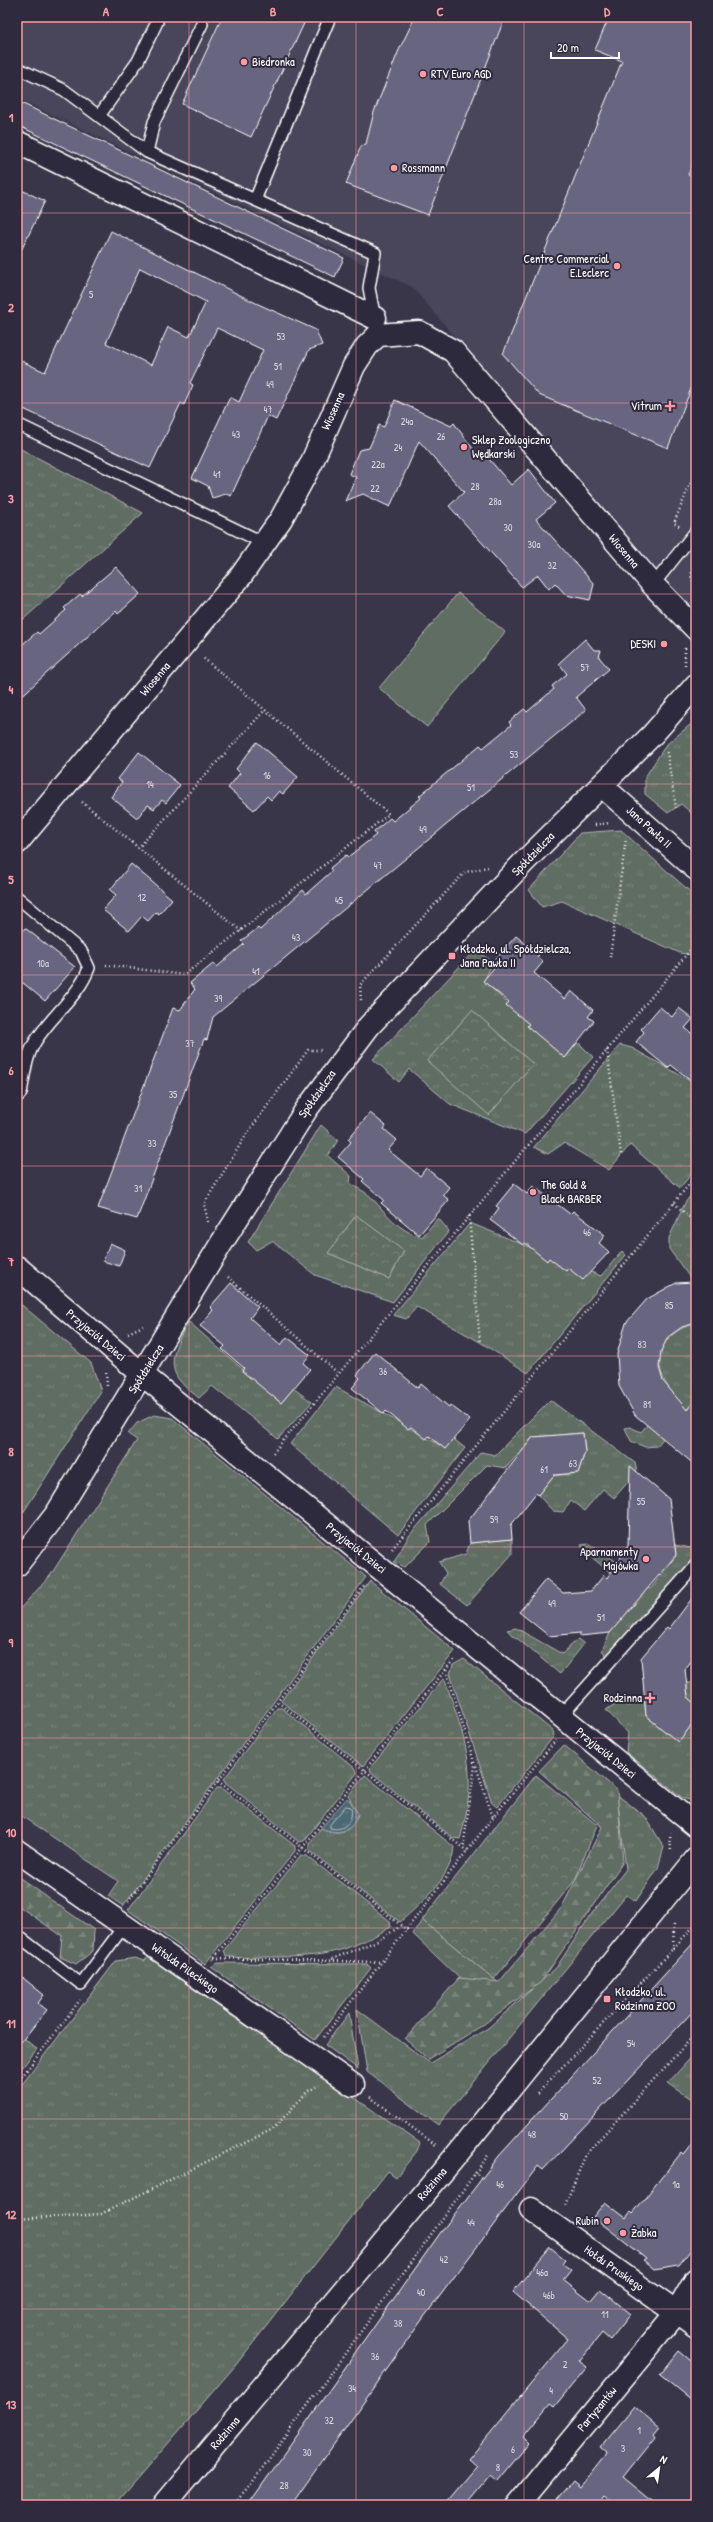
<svg xmlns="http://www.w3.org/2000/svg" width="713" height="2522" viewBox="0 0 713 2522" font-family="'Patrick Hand',sans-serif">
	<defs>
		<pattern id="grass-tufts" width="24" height="20" patternUnits="userSpaceOnUse"><rect width="24" height="20" fill="#606d62"/><path d="M3 7l-1-3M5 7V3M7 7l1-3M15 17l-1-3M17 17v-4M19 17l1-3" fill="none" stroke="#78837a"/></pattern>
		<pattern id="forest-firs" width="22" height="20" patternUnits="userSpaceOnUse"><rect width="22" height="20" fill="#606d62"/><path d="M5 1l3.5 6h-7zM16 11l3.5 6h-7z" fill="#78837a"/></pattern>
		<pattern id="park-crowns" width="20" height="18" patternUnits="userSpaceOnUse"><rect width="20" height="18" fill="#606d62"/><path d="M2 6a3 3 0 1 1 6 0M12 15a3 3 0 1 1 6 0" fill="none" stroke="#78837a"/></pattern>
		<pattern id="water-ripples" width="26" height="14" patternUnits="userSpaceOnUse"><rect width="26" height="14" fill="#4d6775"/><path d="M2 4q2-2 4 0t4 0M15 11q2-2 4 0t4 0" fill="none" stroke="#687e8a"/></pattern>
	</defs>
	<rect width="100%" height="100%" fill="#3a364a"/>
	<filter id="ink" filterUnits="userSpaceOnUse"><feTurbulence type="fractalNoise" baseFrequency=".025" numOctaves="2"/><feDisplacementMap in="SourceGraphic" scale="8" xChannelSelector="R" yChannelSelector="G"/><feConvolveMatrix kernelMatrix="1 2 1 2 8 2 1 2 1" color-interpolation-filters="sRGB"/></filter>
	<g filter="url(#ink)">
		<path fill="#48445a" d="M17,17H696V617L412,287L17,98Z"/>
		<path fill="url(#grass-tufts)" stroke="#b0b6b0" d="M17,447L143,513L17,625Z
			M696,720V817L681,804L668,813L645,794V777L666,745Z
			M621,830L696,897V956L680,953L562,901L542,907L529,890L580,833Z
			M475,950L493,962L484,981L565,1058L578,1042L593,1057L525,1134L450,1104L409,1069L399,1082L373,1059Z
			M620,1045L632,1048L696,1084V1168L680,1188L630,1145L609,1170L564,1143L548,1154L534,1147Z
			M321,1125L338,1140L328,1156L351,1176L350,1183C357,1188 366,1192 371,1197C387,1214 398,1231 422,1237L438,1218L449,1231L393,1302L315,1275L272,1241L256,1250L248,1242Z
			M696,1188V1312L693,1282L669,1249V1238L685,1203Z
			M470,1223L601,1276L622,1251L626,1255L528,1373L480,1342L417,1307L406,1319L393,1315Z
			M17,1301L91,1363L101,1391L21,1516L17,1517Z
			M189,1322L281,1403L293,1388L312,1402L278,1439L212,1386L199,1398C193,1393 185,1388 180,1381C165,1364 178,1338 189,1322Z
			M696,1323V1398L657,1446L645,1447L631,1441L625,1428L630,1427L641,1432L673,1394C649,1364 658,1333 696,1323Z
			M336,1387L445,1448L451,1437L465,1448L398,1535L290,1444Z
			M550,1400L635,1463L637,1472L614,1498L603,1489L584,1511L571,1500L563,1512L553,1511L538,1495L553,1476L578,1473L585,1452L583,1433L533,1437L506,1468L487,1465L427,1525L430,1542L405,1567L394,1562L409,1536L481,1452L495,1455Z
			M154,1415L172,1418L366,1577L123,1906L108,1896L118,1881L17,1813V1612L50,1576L137,1440L128,1434L137,1423Z
			M512,1539V1554L467,1605L440,1584L446,1573L439,1562L466,1554L470,1543Z
			M589,1544L617,1562L650,1589L676,1556L675,1545L696,1549V1555L607,1657L602,1650L610,1633L640,1596L585,1552L581,1545Z
			M370,1581L455,1651L363,1766L281,1701Z
			M516,1628L562,1654L578,1639L584,1644L560,1674L507,1630Z
			M464,1659L553,1731L554,1736L497,1807L492,1803L450,1674L453,1665Z
			M443,1679L445,1680C466,1741 479,1774 460,1839L453,1838L371,1772L370,1768Z
			M687,1683H696V1704L688,1697Z
			M644,1697L646,1716L678,1742L696,1720V1802L683,1798L626,1752L628,1733L606,1710L623,1699Z
			M277,1708H282L356,1769L357,1773L304,1841L299,1842L225,1782L224,1779Z
			M365,1775L454,1847C452,1877 422,1903 400,1922L309,1850V1844L321,1828C338,1836 352,1833 358,1814L348,1796Z
			M217,1788H221L295,1846V1851L205,1964L128,1910Z
			M617,1795L645,1816L664,1847L658,1868L636,1901L626,1895L438,2125L367,2072L357,2009L430,2063L488,2028L556,1968L590,1916L626,1869Z
			M301,1855L307,1856L390,1921L391,1927C341,1956 318,1957 262,1957C251,1957 236,1959 226,1956L224,1950Z
			M422,1920L499,1983L459,1978L413,1934Z
			M150,1956L420,2143L417,2151L396,2177L388,2171L235,2366L115,2505H17V2091L116,1961L135,1958L144,1961Z
			M217,1963L367,1964L371,1968L315,2040L211,1967Z
			M349,2013L358,2069L325,2045Z
			M17,2033L37,2049L17,2074Z
			M696,2052V2102L668,2083Z"/>
		<path fill="url(#forest-firs)" stroke="#b0b6b0" d="M564,1745L617,1790L623,1862L541,1982L480,2027L428,2059L405,2039L459,1978L499,1982L562,1907L602,1827L539,1771Z
			M17,1876L94,1930L93,1951L76,1964L60,1957L62,1936L17,1905Z"/>
		<path fill="url(#park-crowns)" stroke="#b0b6b0" d="M472,1010L533,1064L489,1115L427,1061Z
			M356,1215L404,1251L389,1279L328,1253Z
			M536,1775L597,1825L575,1880L494,1979L422,1920Z"/>
		<path fill="#606d62" stroke="#b0b6b0" d="M458,593L505,632L427,727L379,688Z"/>
		<path fill="url(#water-ripples)" stroke="#94a4ac" d="M347,1798C369,1820 346,1840 321,1828Z"/>
		<g fill="none" stroke-linecap="round" stroke-linejoin="round">
			<path stroke="#b8c2c8" stroke-width="1" d="M346,1806L351,1807C354,1820 345,1832 330,1828V1825Z"/>
		</g>
		<path fill="#686580" stroke="#fff" fill-rule="evenodd" d="M222,17H307L251,137L182,104Z
			M415,17H505L428,215L346,184L361,146L366,144L374,112L399,50Z
			M609,17H696V155L688,175L696,178V376L668,448L539,395L503,354L622,61L595,50Z
			M17,101L344,258L335,277L17,125Z
			M17,188L45,201L17,259Z
			M111,231L258,304L316,330L322,345L309,350L276,420L268,416L231,496L226,494L212,498L208,486L192,478L230,397L239,402L263,350L217,328L190,383L193,385L184,405L181,403L150,468L17,406V359L45,372ZM140,268L206,302L189,337L168,327L151,365L106,343Z
			M395,400L451,426L454,423L479,457L484,453L511,485L529,469L555,503L536,519L594,584L590,600L566,595L555,583L549,589L538,575L522,587L449,506L464,492L419,441L390,507L363,494L345,501L356,477L349,474L359,450L369,448L379,425L384,427Z
			M116,567L140,594L118,614L116,611L17,700V649L37,632L39,634L66,610L64,608L80,594L82,596Z
			M585,639L594,650H601L599,657L609,669L576,697L586,710L213,1017L207,1040L204,1039L137,1219L98,1208L173,1008L180,1010L195,989L190,983L214,963L217,967L244,944L241,941L258,928L260,930L303,890L306,894L332,871L330,868L346,855L348,857L376,835L374,832L390,818L393,821L421,798L419,796L480,745L483,748L511,725L509,722L524,709L527,712L554,689L552,686L567,674L559,663Z
			M257,742L298,777L283,794L279,791L271,800L267,796L254,810L228,788L240,773L236,769Z
			M139,752L180,785L166,803L162,800L154,809L148,805L137,818L111,797L122,782L118,779Z
			M131,864L172,899L159,914L156,912L148,921L142,916L129,931L103,910L116,895L110,890Z
			M25,928L75,967L45,1001L17,978V938Z
			M516,936L539,955L537,957L543,962L534,973L565,999L571,991L593,1010L588,1017L594,1021L565,1058L527,1026L529,1024L506,1005L509,1002L483,981L497,964L493,962Z
			M660,1007L672,1017L679,1008L693,1019L685,1028L696,1037V1084L671,1065L668,1068L636,1042L644,1032L641,1029Z
			M370,1113L386,1126L384,1129L397,1140L388,1150L420,1176L426,1168L449,1187L443,1195L449,1200L419,1235L381,1203L384,1200L362,1181L364,1179L338,1157L351,1142L348,1139Z
			M514,1184L527,1194L533,1186L570,1214L573,1211L605,1235L599,1243L609,1252L583,1280L568,1268L566,1271L549,1258L547,1261L525,1243L523,1245L490,1220L499,1208L496,1206Z
			M110,1243L125,1250L119,1266L103,1261Z
			M693,1282L696,1323L682,1327L668,1337L661,1351L659,1367L663,1381L687,1410L696,1399V1466L635,1415L619,1386L617,1354L626,1323L647,1299L676,1283Z
			M231,1283L258,1307L250,1318L281,1345L287,1337L310,1355L303,1363L310,1369L281,1403L242,1371L244,1368L222,1349L225,1346L200,1326L213,1310L210,1307Z
			M375,1352L418,1388L421,1384L449,1407L450,1405L470,1420L445,1449L429,1436L426,1439L411,1427L408,1429L386,1411L384,1414L352,1388L360,1378L357,1375Z
			M583,1433L585,1452L578,1473L554,1475L538,1495L536,1493L511,1525L512,1539L470,1543L468,1521L533,1437Z
			M630,1466L669,1499L676,1555L610,1633L580,1636V1633L549,1636L519,1612L546,1579L563,1593L591,1591L604,1575L607,1578L628,1546Z
			M696,1593V1655L685,1669L688,1697L696,1704V1720L678,1742L646,1716L641,1658L667,1627L669,1629Z
			M696,1940V2008L543,2170L538,2166L424,2317L291,2505H248L441,2232L499,2156Z
			M17,1973L44,1995L38,2003L47,2010L17,2047Z
			M696,2139V2243L679,2265L654,2269L643,2260L646,2258L593,2217L605,2202L626,2218L631,2211L633,2213L681,2153L683,2155Z
			M550,2247L566,2260L563,2264L571,2270L563,2280L590,2301L600,2289L631,2314L610,2340L602,2333L579,2361L587,2367L554,2407L550,2404L524,2436L530,2442L497,2482L490,2476L466,2505H444L477,2466L469,2459L568,2339L513,2292Z
			M679,2351L696,2365V2404L660,2375Z
			M634,2406L659,2427L654,2433L656,2436L623,2477L657,2505H617L604,2495L599,2501L603,2505H553L574,2480L581,2486L608,2452L601,2446Z"/>
		<g fill="none" stroke-linecap="round" stroke-linejoin="round">
			<defs>
				<path id="service" d="M330,17L255,200L375,253L369,288L375,319
					M202,24L154,122L147,152L255,200
					M17,68L64,90L147,152
					M99,116L138,61L157,22L154,17
					M17,424L264,543
					M653,585L696,531
					M17,897L81,951L89,968C79,996 51,1016 35,1042C26,1056 24,1077 21,1093L17,1097
					M561,1716L696,1565
					M17,1935L81,1984L124,1926"/>
				<path id="minor" d="M17,142L375,318
					M602,786L696,869
					M17,843L241,576L281,519L311,464L354,366L367,346L378,335L419,332L453,351L653,585L696,629
					M17,1267L143,1375L696,1826
					M17,1565L57,1513L221,1244L306,1110L369,1026L523,863L653,734L696,685
					M17,1851L353,2085
					M531,2209L696,2327
					M164,2505L454,2158L696,1859
					M518,2505L677,2312L696,2279"/>
			</defs>
			<use href="#service" stroke="#fff" stroke-width="14"/>
			<use href="#minor" stroke="#fff" stroke-width="25"/>
			<path stroke="#fff" stroke-width="2.5" stroke-dasharray="1 3" stroke-linecap="butt" d="M679,526L674,523L696,470
				M695,561L691,576L696,593
				M685,648V665
				M667,752L676,808
				M82,802L241,931
				M595,825L609,823
				M138,848L265,710
				M610,957L626,838
				M106,965L184,975L389,814L202,657
				M361,1000L360,985L465,872L488,867
				M607,1050L621,1155
				M674,1203L696,1223
				M469,1216L480,1342
				M208,1222L204,1204L246,1135L308,1050H323
				M228,1277L339,1374
				M128,1333L143,1326
				M106,1373L107,1386
				M273,1453L696,943
				M392,1549L696,1176
				M446,1670L475,1765L463,1848
				M278,1702L467,1851
				M476,1766L493,1817
				M218,1781L407,1930
				M670,1833L671,1852
				M128,1901L365,1585
				M673,1949L674,1924
				M214,1958L381,1962
				M332,1959L377,1941L401,1926
				M212,1960L455,1658
				M324,2037L493,1817L556,1740
				M17,2083L80,2000
				M537,2094L696,1924
				M370,2097L436,2145
				M474,2172L482,2178
				M565,2205L586,2154L696,2033
				M17,2219L101,2214L273,2129L308,2091L316,2087
				M232,2505L251,2484L489,2154"/>
			<use href="#service" stroke="#2f2a3d" stroke-width="11"/>
			<use href="#minor" stroke="#2f2a3d" stroke-width="22"/>
		</g>
	</g>
	<path fill="none" stroke="#ff9aa2" stroke-width="1" stroke-opacity="0.55" d="M189,17V2505M356,17V2505M524,17V2505M17,213H696M17,403H696M17,594H696M17,784H696M17,975H696M17,1166H696M17,1356H696M17,1547H696M17,1738H696M17,1928H696M17,2119H696M17,2309H696"/>
	<g fill="#ff9aa2" stroke="#2f2a3d" stroke-width="1.5">
		<circle cx="244" cy="62" r="4"/>
		<circle cx="423" cy="74" r="4"/>
		<circle cx="394" cy="168" r="4"/>
		<circle cx="617" cy="266" r="4"/>
		<path d="M668 400h4v4h4v4h-4v4h-4v-4h-4v-4h4z"/>
		<circle cx="464" cy="447" r="4"/>
		<circle cx="664" cy="644" r="4"/>
		<rect x="448" y="952" width="8" height="8" rx="2"/>
		<circle cx="533" cy="1192" r="4"/>
		<circle cx="646" cy="1559" r="4"/>
		<path d="M648 1692h4v4h4v4h-4v4h-4v-4h-4v-4h4z"/>
		<rect x="603" y="1995" width="8" height="8" rx="2"/>
		<circle cx="607" cy="2221" r="4"/>
		<circle cx="623" cy="2233" r="4"/>
	</g>
	<g text-anchor="middle" stroke-width="4" stroke-linejoin="round" paint-order="stroke">
		<g font-size="10" fill="#d9d8df">
			<text x="91" y="298">5</text>
			<text x="281" y="340">53</text>
			<text x="278" y="370">51</text>
			<text x="270" y="388">49</text>
			<text x="268" y="413">47</text>
			<text x="407" y="425">24a</text>
			<text x="236" y="438">43</text>
			<text x="441" y="440">26</text>
			<text x="398" y="451">24</text>
			<text x="378" y="468">22a</text>
			<text x="217" y="478">41</text>
			<text x="475" y="490">28</text>
			<text x="375" y="492">22</text>
			<text x="495" y="505">28a</text>
			<text x="508" y="531">30</text>
			<text x="534" y="548">30a</text>
			<text x="552" y="569">32</text>
			<text x="585" y="671">57</text>
			<text x="514" y="758">53</text>
			<text x="267" y="779">16</text>
			<text x="150" y="788">14</text>
			<text x="471" y="791">51</text>
			<text x="423" y="833">49</text>
			<text x="378" y="869">47</text>
			<text x="142" y="901">12</text>
			<text x="339" y="904">45</text>
			<text x="296" y="941">43</text>
			<text x="43" y="967">10a</text>
			<text x="256" y="975">41</text>
			<text x="218" y="1002">39</text>
			<text x="190" y="1047">37</text>
			<text x="173" y="1098">35</text>
			<text x="152" y="1147">33</text>
			<text x="138" y="1192">31</text>
			<text x="587" y="1236">46</text>
			<text x="669" y="1309">85</text>
			<text x="642" y="1348">83</text>
			<text x="383" y="1375">36</text>
			<text x="647" y="1408">81</text>
			<text x="573" y="1467">63</text>
			<text x="544" y="1473">61</text>
			<text x="641" y="1505">55</text>
			<text x="494" y="1523">59</text>
			<text x="552" y="1607">49</text>
			<text x="601" y="1621">51</text>
			<text x="631" y="2047">54</text>
			<text x="597" y="2084">52</text>
			<text x="564" y="2120">50</text>
			<text x="532" y="2138">48</text>
			<text x="500" y="2188">46</text>
			<text x="676" y="2188">1a</text>
			<text x="471" y="2226">44</text>
			<text x="444" y="2263">42</text>
			<text x="542" y="2276">46a</text>
			<text x="421" y="2296">40</text>
			<text x="549" y="2299">46b</text>
			<text x="605" y="2318">11</text>
			<text x="398" y="2327">38</text>
			<text x="375" y="2360">36</text>
			<text x="565" y="2368">2</text>
			<text x="352" y="2392">34</text>
			<text x="551" y="2394">4</text>
			<text x="329" y="2424">32</text>
			<text x="639" y="2434">1</text>
			<text x="623" y="2452">3</text>
			<text x="513" y="2453">6</text>
			<text x="307" y="2456">30</text>
			<text x="498" y="2471">8</text>
			<text x="284" y="2489">28</text>
		</g>
		<g font-size="12" fill="#fff" stroke="#2f2a3d" text-anchor="start">
			<text x="252" y="66">Biedronka</text>
			<text x="431" y="78">RTV Euro AGD</text>
			<text x="402" y="172">Rossmann</text>
			<text x="609" y="263" text-anchor="end">Centre Commercial<tspan x="609" dy="14">E.Leclerc</tspan></text>
			<text x="662" y="410" text-anchor="end">Vitrum</text>
			<text x="472" y="444">Sklep Zoologiczno<tspan x="472" dy="14">Wędkarski</tspan></text>
			<text x="656" y="648" text-anchor="end">DESKI</text>
			<text x="460" y="953">Kłodzko, ul. Spółdzielcza,<tspan x="460" dy="14">Jana Pawła II</tspan></text>
			<text x="541" y="1189">The Gold &amp;<tspan x="541" dy="14">Black BARBER</tspan></text>
			<text x="638" y="1556" text-anchor="end">Aparnamenty<tspan x="638" dy="14">Majówka</tspan></text>
			<text x="642" y="1702" text-anchor="end">Rodzinna</text>
			<text x="615" y="1996">Kłodzko, ul.<tspan x="615" dy="14">Rodzinna ZOO</tspan></text>
			<text x="599" y="2225" text-anchor="end">Rubin</text>
			<text x="631" y="2237">Żabka</text>
		</g>
		<g font-size="12" fill="#fff" stroke="#2f2a3d">
			<text transform="translate(333 411) rotate(-66)" y="4">Wiosenna</text>
			<text transform="translate(624 551) rotate(50)" y="4">Wiosenna</text>
			<text transform="translate(155 679) rotate(-50)" y="4">Wiosenna</text>
			<text transform="translate(649 827) rotate(42)" y="4">Jana Pawła II</text>
			<text transform="translate(533 854) rotate(-46)" y="4">Spółdzielcza</text>
			<text transform="translate(317 1094) rotate(-55)" y="4">Spółdzielcza</text>
			<text transform="translate(96 1335) rotate(40)" y="4">Przyjaciół Dzieci</text>
			<text transform="translate(146 1369) rotate(-58)" y="4">Spółdzielcza</text>
			<text transform="translate(356 1548) rotate(39)" y="4">Przyjaciół Dzieci</text>
			<text transform="translate(606 1753) rotate(39)" y="4">Przyjaciół Dzieci</text>
			<text transform="translate(185 1968) rotate(35)" y="4">Witolda Pileckiego</text>
			<text transform="translate(432 2184) rotate(-50)" y="4">Rodzinna</text>
			<text transform="translate(614 2268) rotate(35)" y="4">Hołdu Pruskiego</text>
			<text transform="translate(597 2409) rotate(-50)" y="4">Partyzantów</text>
			<text transform="translate(225 2433) rotate(-50)" y="4">Rodzinna</text>
		</g>
	</g>
	<rect width="713" height="2522" fill="none" stroke="#2f2a3d" stroke-width="44"/>
	<g transform="translate(659 2468) rotate(29)" stroke="#2f2a3d" stroke-width="3" paint-order="stroke">
	<path d="M0-3L7 15L0 10L-7 15Z" fill="#ffffff"/>
	<text y="-6" font-size="11" font-weight="bold" text-anchor="middle" fill="#ffffff">N</text>
	</g>
	<path d="M551 52v6h68v-6" fill="none" stroke="#ffffff" stroke-width="2"/>
	<text x="557" y="52" font-size="12" fill="#ffffff" stroke="#2f2a3d" stroke-width="3" paint-order="stroke">20 m</text>
	<rect x="22" y="22" width="669" height="2478" fill="none" stroke="#ff9aa2" stroke-width="1.5"/>
	<g font-size="13" text-anchor="middle" font-weight="bold" fill="#ff9aa2">
		<text x="106" y="16">A</text>
		<text x="273" y="16">B</text>
		<text x="440" y="16">C</text>
		<text x="607" y="16">D</text>
		<text x="11" y="122">1</text>
		<text x="11" y="312">2</text>
		<text x="11" y="503">3</text>
		<text x="11" y="694">4</text>
		<text x="11" y="884">5</text>
		<text x="11" y="1075">6</text>
		<text x="11" y="1266">7</text>
		<text x="11" y="1456">8</text>
		<text x="11" y="1647">9</text>
		<text x="11" y="1837">10</text>
		<text x="11" y="2028">11</text>
		<text x="11" y="2219">12</text>
		<text x="11" y="2409">13</text>
	</g>
</svg>
